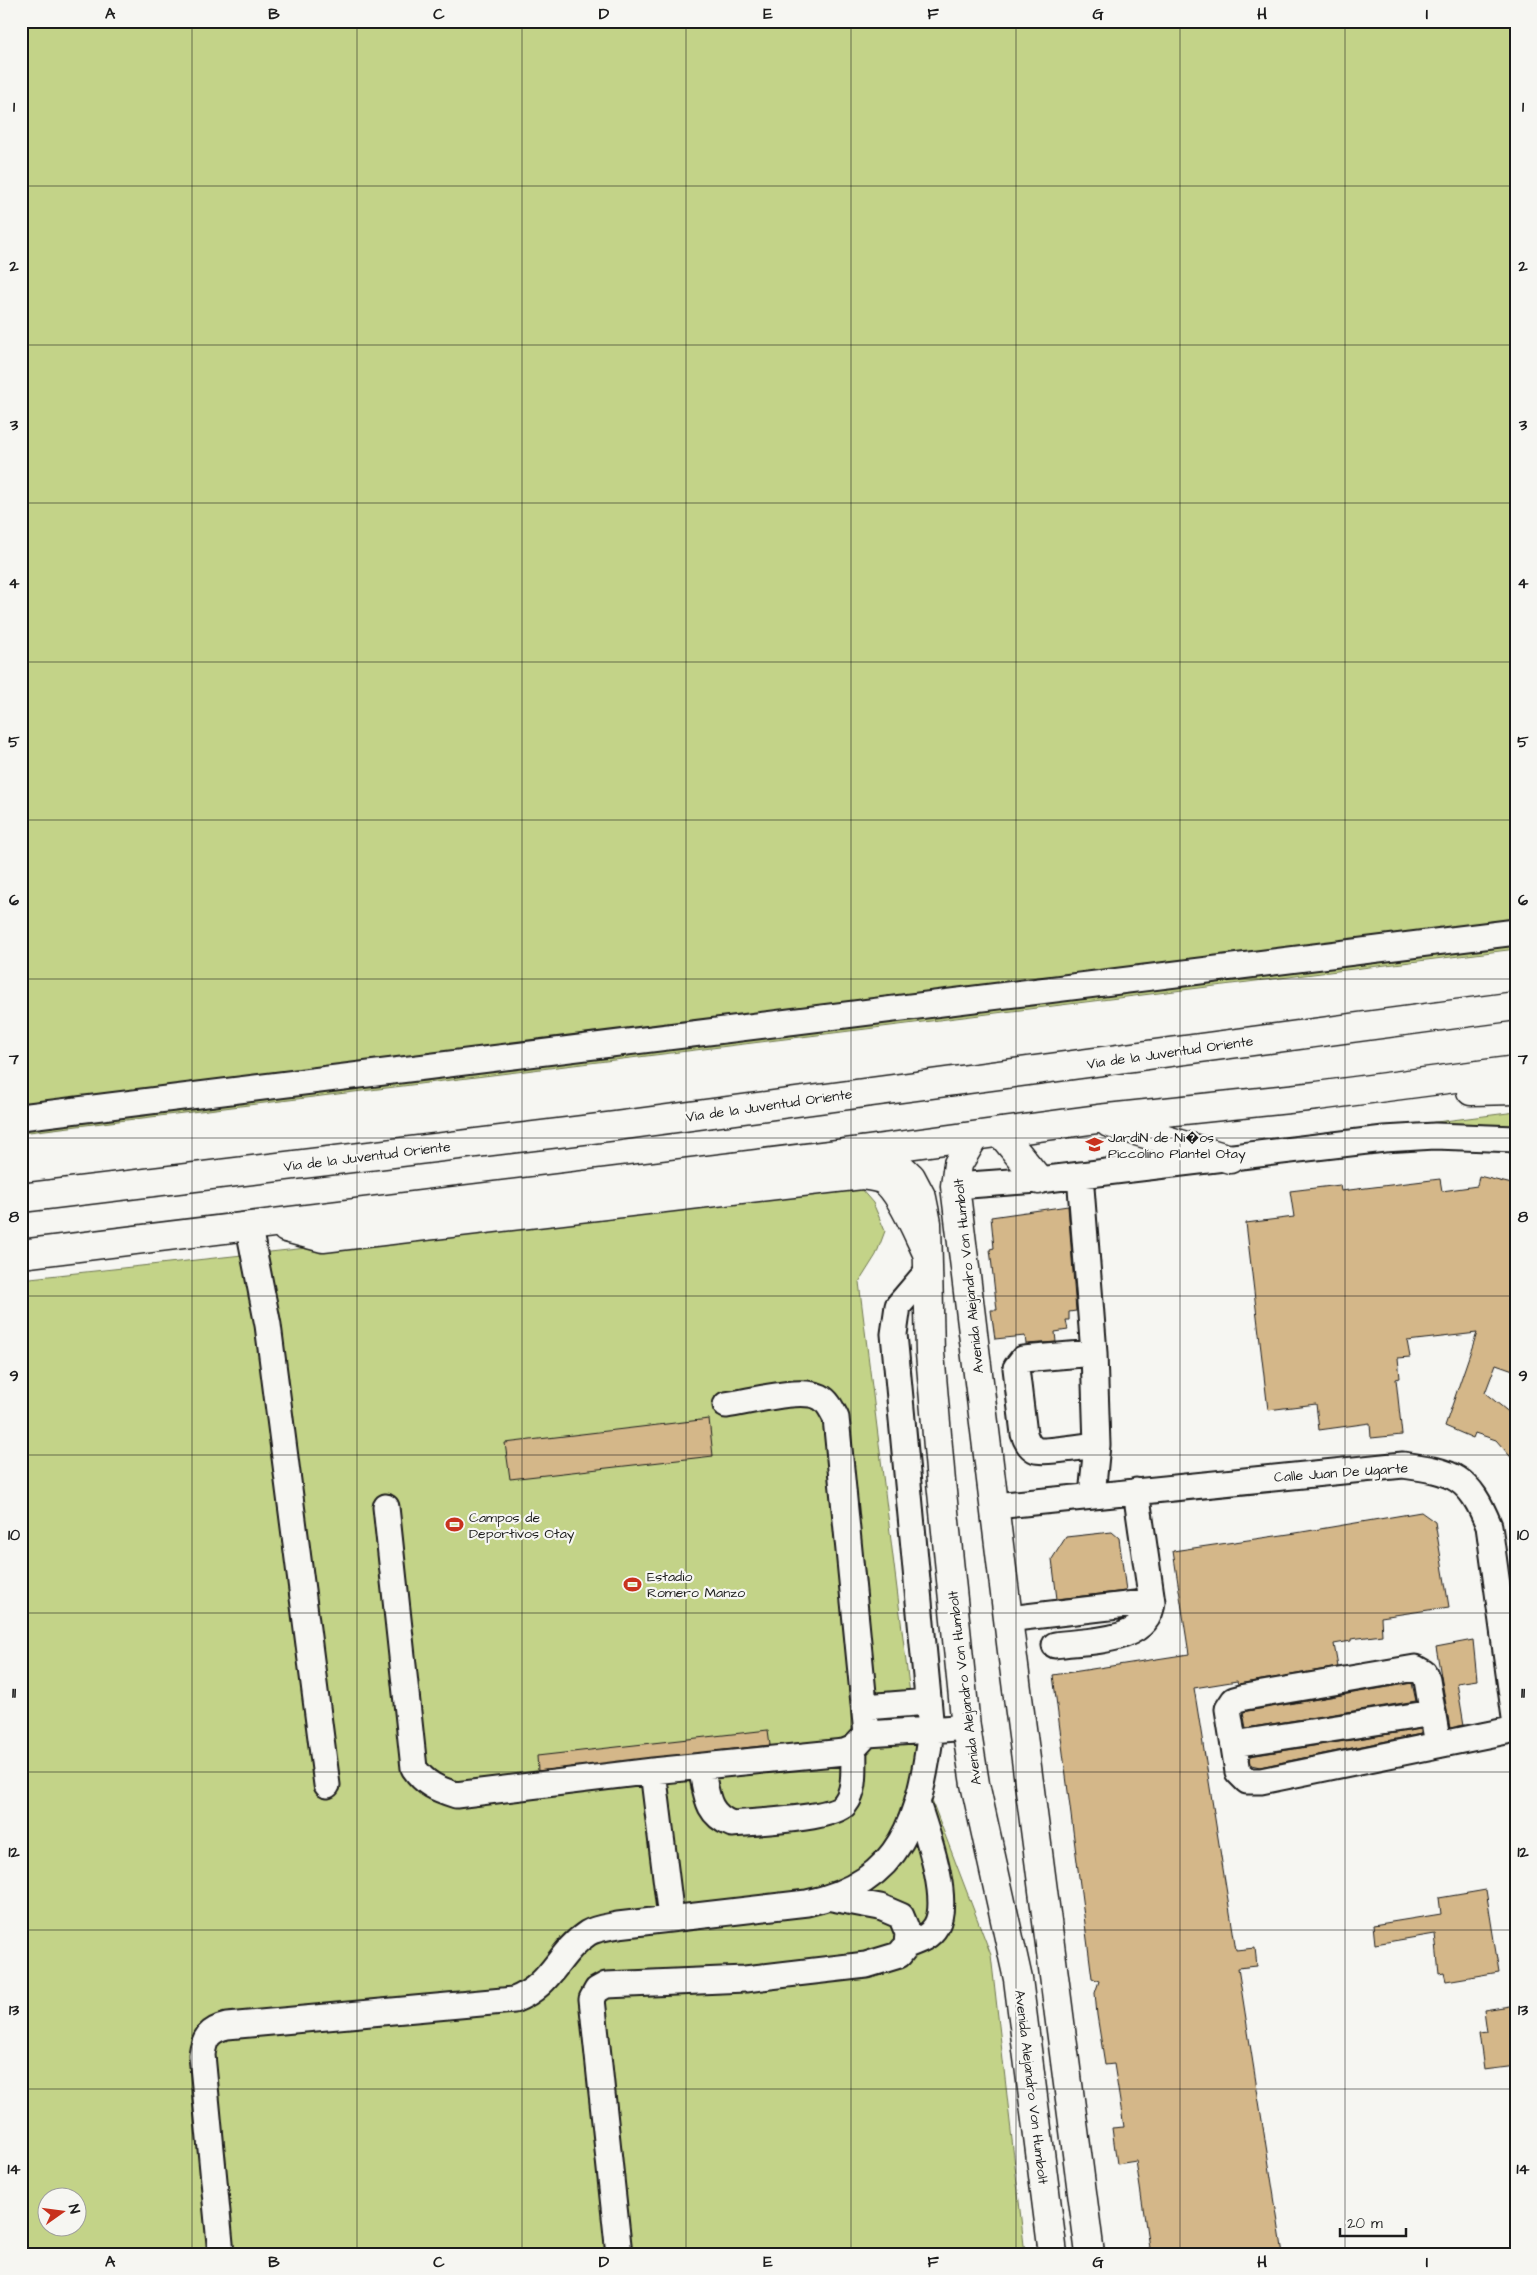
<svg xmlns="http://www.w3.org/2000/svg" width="1537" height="2275" viewBox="0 0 1537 2275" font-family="'Architects Daughter',sans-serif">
	<rect width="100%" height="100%" fill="#f6f6f2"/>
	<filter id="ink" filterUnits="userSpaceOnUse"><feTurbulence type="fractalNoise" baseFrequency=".02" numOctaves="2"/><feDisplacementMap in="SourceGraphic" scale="10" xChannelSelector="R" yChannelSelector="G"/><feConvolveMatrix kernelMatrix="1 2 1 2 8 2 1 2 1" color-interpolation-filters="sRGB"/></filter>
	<g filter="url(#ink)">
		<path fill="#c3d388" stroke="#707852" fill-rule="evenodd" d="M21,21H1516V949L21,1133Z
			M1516,1112V1132L1276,1142Z
			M860,1188L873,1203L885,1231L876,1255L859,1282L919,1767L991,1955L1025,2254H21V1279ZM48,2198H78V2228H48Z"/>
		<path fill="#d4b789" stroke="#1c1c1c" d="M1479,1176L1516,1185V1371L1496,1364L1485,1393L1516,1418V1463L1496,1440L1475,1433L1473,1438L1445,1426L1477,1333L1407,1341L1410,1357L1398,1358L1400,1378L1396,1379L1402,1435L1371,1438L1370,1423L1319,1430L1316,1404L1268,1410L1246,1223L1294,1217L1290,1191L1340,1185L1341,1191L1440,1179L1442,1191L1477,1186Z
			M1068,1206L1076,1311L1069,1312V1320H1066L1068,1330L1055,1332L1056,1342L1026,1344L1025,1336L995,1339L991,1310H997L990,1249L994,1248L991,1217Z
			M709,1419L713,1456L510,1479L505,1443Z
			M1421,1512L1435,1522L1449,1607L1381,1617L1382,1635L1351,1639V1641L1334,1644L1338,1667L1238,1684L1237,1681L1194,1688L1236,1950L1255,1948L1257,1966L1238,1968L1283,2254H1150L1136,2161L1117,2164L1112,2128L1124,2127L1114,2064L1105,2065L1097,2015L1095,1993L1099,1981L1092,1978L1053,1675L1189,1654L1173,1551L1296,1533Z
			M1112,1532L1119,1538L1126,1591L1057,1599L1052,1559L1066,1537Z
			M1473,1640L1477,1680L1457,1683L1464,1725L1450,1728L1436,1647Z
			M1412,1683L1416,1701L1246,1728L1243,1712L1248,1711Z
			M1421,1729V1734L1260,1767L1251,1765L1250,1756Z
			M768,1730L770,1745L538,1771L537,1756Z
			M1486,1890L1499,1972L1446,1981L1444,1973L1439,1974L1435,1934L1375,1944L1373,1925L1441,1914L1439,1898Z
			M1516,2005V2066L1484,2070L1479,2033L1487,2032L1484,2010Z"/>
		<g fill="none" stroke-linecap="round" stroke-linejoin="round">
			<defs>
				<path id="minor" d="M21,1117L1516,932
					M1080,1175L1094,1353L1097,1445L1092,1495
					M955,1186L1039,1180L1384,1139L1435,1136L1516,1139
					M249,1228L268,1325L327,1785
					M1094,1353L1023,1359L1016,1368L1024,1434C1026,1440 1029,1447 1036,1450C1044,1453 1085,1446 1097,1445
					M995,1506L1403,1465C1454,1472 1469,1476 1489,1526L1516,1725
					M386,1507L414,1768C425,1784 437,1789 456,1795L653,1771L671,1918
					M1008,1619L1152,1602L1136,1491
					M1055,1645C1088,1640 1148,1644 1152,1602
					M865,1707L928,1702
					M867,1734L931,1730L894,1334L898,1306L927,1272
					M1234,1744L1433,1713
					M1438,1745L1427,1680L1424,1673L1415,1668L1245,1697L1234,1700L1228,1709L1238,1772L1247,1781H1261L1516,1729
					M701,1767C707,1792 705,1814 732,1824C754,1822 833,1819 845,1804C857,1789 853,1766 854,1748
					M653,1771L844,1752L854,1748L867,1734L836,1418C832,1410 828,1401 820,1397C800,1387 749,1402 726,1405
					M907,1945C918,1941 930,1937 936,1926C951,1900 927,1834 918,1806
					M221,2254L202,2055C204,2038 209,2030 227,2026L514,2000C553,1985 557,1953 588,1933C596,1928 609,1927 618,1925L807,1903C903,1883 920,1816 931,1730L966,1727
					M619,2254L592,1999L597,1990L606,1985L745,1979L866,1965L899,1955L907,1945L908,1933L901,1916L880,1907L832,1898"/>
				<path id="major" d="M974,1137L958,1164L955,1186L1012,1651L1090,2254
					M862,1151L895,1162L911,1177L922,1198L927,1223L930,1353L941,1482L966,1727L975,1784L1018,1979L1053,2254"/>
				<path id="highway" d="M1471,1091L1516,1090
					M1109,1123L1230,1159
					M1000,1132L1039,1180
					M21,1198L616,1126L1516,1006
					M286,1228L323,1238L862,1175C868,1176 876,1177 882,1179C900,1189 918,1235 927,1253
					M21,1254L862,1151L1098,1119L1317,1096L1516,1070"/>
			</defs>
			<use href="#minor" stroke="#1c1c1c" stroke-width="29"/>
			<use href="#major" stroke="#1c1c1c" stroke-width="31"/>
			<use href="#highway" stroke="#1c1c1c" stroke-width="31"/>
			<use href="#minor" stroke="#f6f6f2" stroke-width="25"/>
			<use href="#major" stroke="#f6f6f2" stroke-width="28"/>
			<use href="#highway" stroke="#f6f6f2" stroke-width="28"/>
		</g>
	</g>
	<path fill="none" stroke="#1c1c1c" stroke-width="1" stroke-opacity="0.55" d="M192,21V2254M357,21V2254M522,21V2254M686,21V2254M851,21V2254M1016,21V2254M1180,21V2254M1345,21V2254M21,186H1516M21,345H1516M21,503H1516M21,662H1516M21,820H1516M21,979H1516M21,1138H1516M21,1296H1516M21,1455H1516M21,1613H1516M21,1772H1516M21,1930H1516M21,2089H1516"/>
	<defs>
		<symbol id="school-bare" viewBox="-9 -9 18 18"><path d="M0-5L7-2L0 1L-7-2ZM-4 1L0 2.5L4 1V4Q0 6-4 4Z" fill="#c8321e" stroke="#f6f6f2" stroke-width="2.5" paint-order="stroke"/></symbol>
		<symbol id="stadium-bare" viewBox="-9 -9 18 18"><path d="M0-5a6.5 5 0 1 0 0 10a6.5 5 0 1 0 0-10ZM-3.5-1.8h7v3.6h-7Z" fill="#c8321e" stroke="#f6f6f2" stroke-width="2.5" paint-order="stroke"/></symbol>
	</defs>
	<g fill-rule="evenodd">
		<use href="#school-bare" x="1082" y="1132" width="25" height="25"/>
		<use href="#stadium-bare" x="442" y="1512" width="25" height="25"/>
		<use href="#stadium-bare" x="620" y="1572" width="25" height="25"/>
	</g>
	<g text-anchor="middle" stroke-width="4.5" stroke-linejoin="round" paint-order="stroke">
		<g font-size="14" fill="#1c1c1c" stroke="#f6f6f2">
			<text transform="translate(1170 1052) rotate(-8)" y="5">Via de la Juventud Oriente</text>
			<text transform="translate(769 1105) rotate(-8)" y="5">Via de la Juventud Oriente</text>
			<text transform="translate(367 1156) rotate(-7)" y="5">Via de la Juventud Oriente</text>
			<text transform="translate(968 1276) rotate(-96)" y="5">Avenida Alejandro Von Humbolt</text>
			<text transform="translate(1341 1472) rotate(-4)" y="5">Calle Juan De Ugarte</text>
			<text transform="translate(964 1688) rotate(-97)" y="5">Avenida Alejandro Von Humbolt</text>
			<text transform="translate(1032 2087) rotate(83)" y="5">Avenida Alejandro Von Humbolt</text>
		</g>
		<g font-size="14" fill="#1c1c1c" stroke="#f6f6f2" text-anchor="start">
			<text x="1108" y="1142">JardiN de Ni�os<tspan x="1108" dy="16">Piccolino Plantel Otay</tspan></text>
			<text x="469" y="1522">Campos de<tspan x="469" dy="16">Deportivos Otay</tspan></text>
			<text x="647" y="1581">Estadio<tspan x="647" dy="16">Romero Manzo</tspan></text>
		</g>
	</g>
	<rect width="1537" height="2275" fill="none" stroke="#f6f6f2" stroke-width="55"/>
	<g transform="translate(62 2212) rotate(76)"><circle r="24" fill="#f6f6f2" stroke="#9f9f9c"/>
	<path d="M0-4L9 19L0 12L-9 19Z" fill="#c8321e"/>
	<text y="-8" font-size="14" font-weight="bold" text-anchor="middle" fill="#1c1c1c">N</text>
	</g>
	<path d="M1340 2228v8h66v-8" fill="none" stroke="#1c1c1c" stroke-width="2.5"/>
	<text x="1347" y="2228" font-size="15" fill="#1c1c1c" stroke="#f6f6f2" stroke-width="4" paint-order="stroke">20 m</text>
	<rect x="28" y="28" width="1482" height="2220" fill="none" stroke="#1c1c1c" stroke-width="2"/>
	<g font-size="16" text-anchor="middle" font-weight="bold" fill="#1c1c1c">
		<text x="110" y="19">A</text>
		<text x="274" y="19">B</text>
		<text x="439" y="19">C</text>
		<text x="604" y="19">D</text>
		<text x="768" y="19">E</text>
		<text x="933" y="19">F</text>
		<text x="1098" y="19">G</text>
		<text x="1262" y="19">H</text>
		<text x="1427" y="19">I</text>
		<text x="14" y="112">1</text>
		<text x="1523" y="112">1</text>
		<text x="14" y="271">2</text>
		<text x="1523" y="271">2</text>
		<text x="14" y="430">3</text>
		<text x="1523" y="430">3</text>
		<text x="14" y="588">4</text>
		<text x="1523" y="588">4</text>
		<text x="14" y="747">5</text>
		<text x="1523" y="747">5</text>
		<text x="14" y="905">6</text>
		<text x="1523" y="905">6</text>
		<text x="14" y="1064">7</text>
		<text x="1523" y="1064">7</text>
		<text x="14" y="1222">8</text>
		<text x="1523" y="1222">8</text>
		<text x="14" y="1381">9</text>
		<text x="1523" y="1381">9</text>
		<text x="14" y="1540">10</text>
		<text x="1523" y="1540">10</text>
		<text x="14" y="1698">11</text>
		<text x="1523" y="1698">11</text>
		<text x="14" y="1857">12</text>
		<text x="1523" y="1857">12</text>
		<text x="14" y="2015">13</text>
		<text x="1523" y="2015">13</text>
		<text x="14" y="2174">14</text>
		<text x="1523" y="2174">14</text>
		<text x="110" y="2267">A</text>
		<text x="274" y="2267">B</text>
		<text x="439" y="2267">C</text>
		<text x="604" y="2267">D</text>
		<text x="768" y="2267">E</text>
		<text x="933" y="2267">F</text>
		<text x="1098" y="2267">G</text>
		<text x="1262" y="2267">H</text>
		<text x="1427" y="2267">I</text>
	</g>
</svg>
